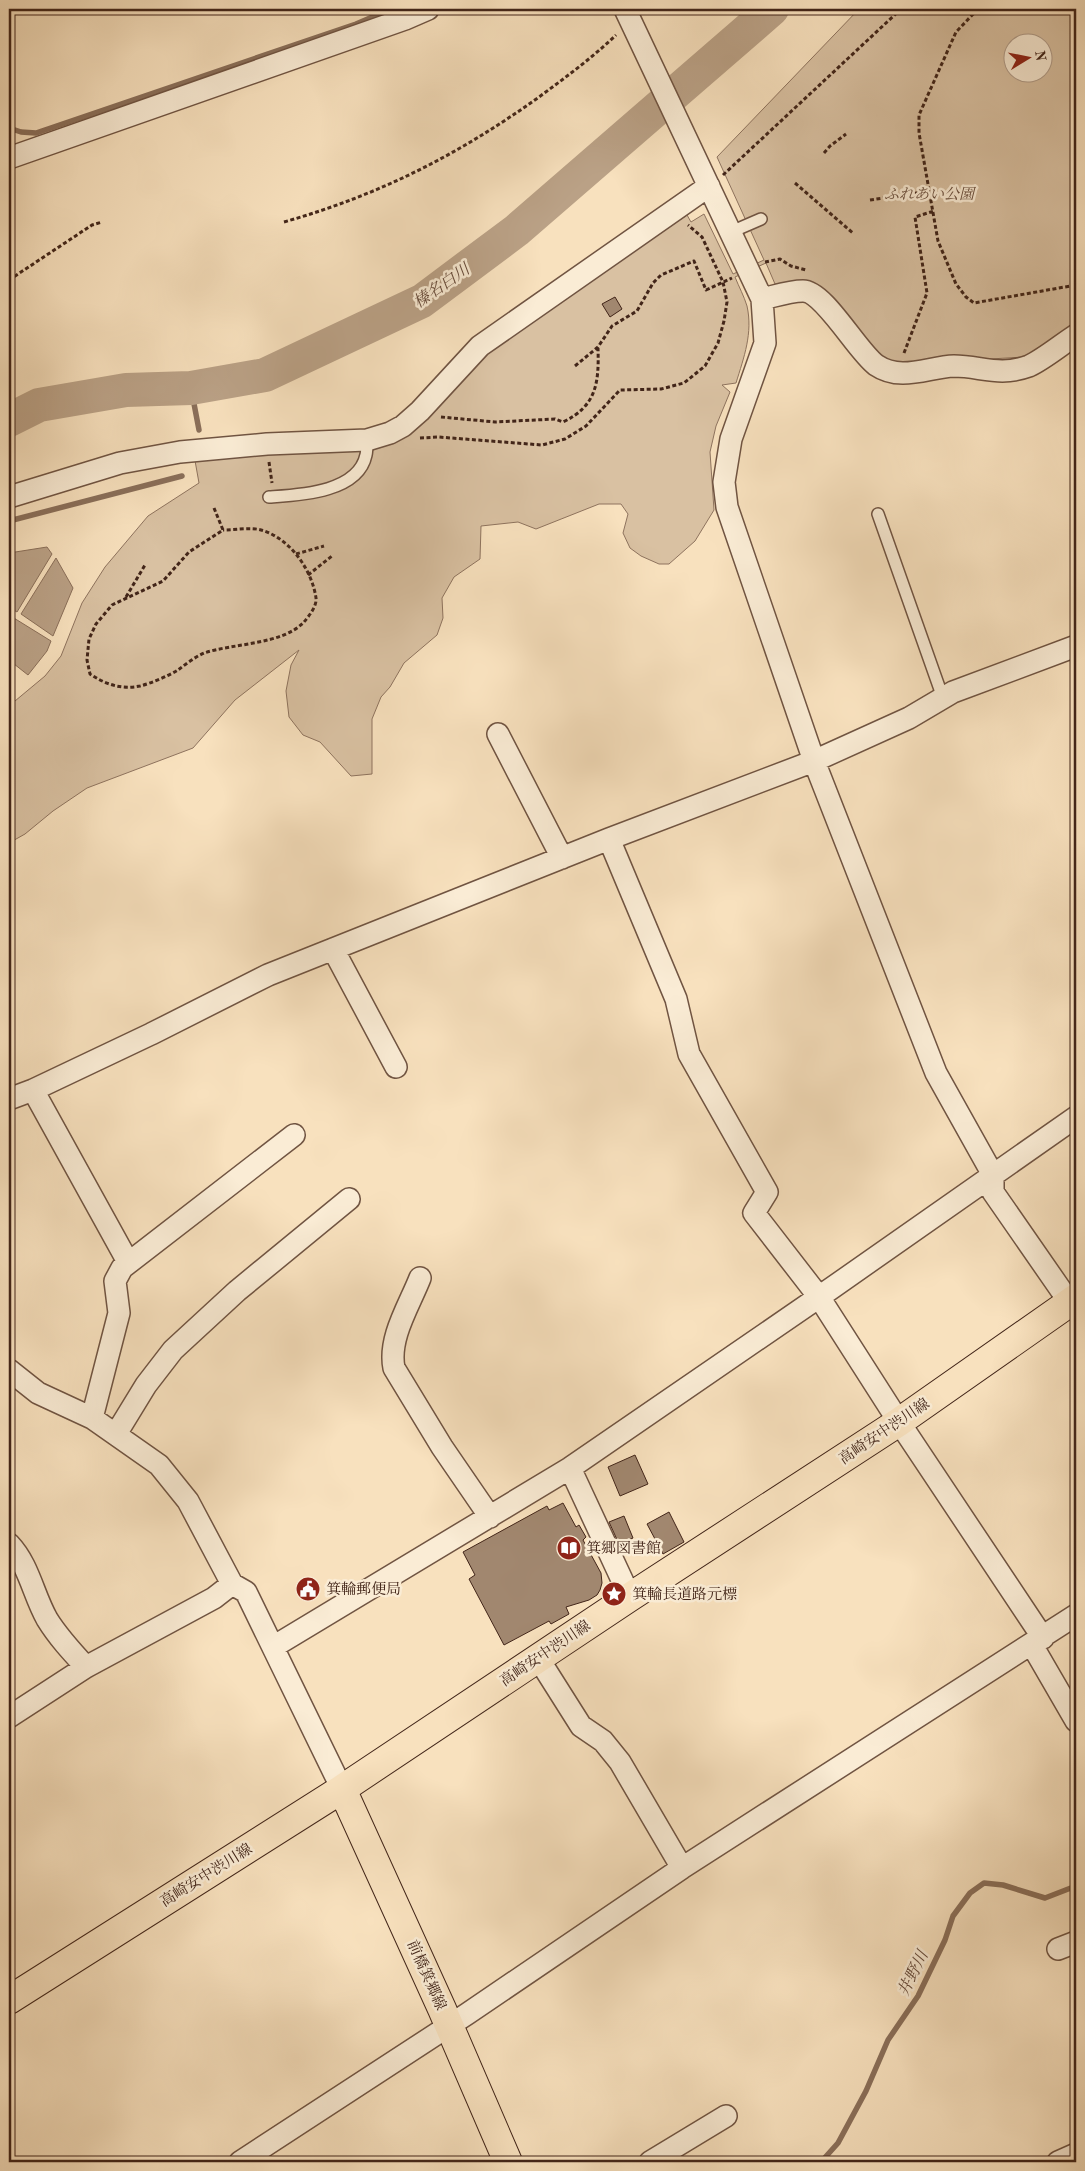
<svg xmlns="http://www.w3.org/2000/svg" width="1085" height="2171" viewBox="0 0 1085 2171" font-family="'Old Standard TT','Noto Serif JP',serif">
	<rect width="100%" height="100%" fill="#f8e1be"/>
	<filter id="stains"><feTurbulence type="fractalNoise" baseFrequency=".004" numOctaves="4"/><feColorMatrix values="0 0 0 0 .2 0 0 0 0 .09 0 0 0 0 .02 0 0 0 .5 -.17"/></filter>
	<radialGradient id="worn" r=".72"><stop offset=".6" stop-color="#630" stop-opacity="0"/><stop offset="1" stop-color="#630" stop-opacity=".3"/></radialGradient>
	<path fill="#d9c1a2" stroke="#8e735e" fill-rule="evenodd" d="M859,9H1076V327L1041,351L1024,357L889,365L804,284H775L766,263L735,277C739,287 744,296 747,306C753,333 744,357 736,383L722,385L730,392L716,426L710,452L714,510L695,541L669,564H659L641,556L630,548L623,533L628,514L621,504H599L536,529L518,522L481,526L480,559L454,577L442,598L443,618L437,635L404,663L390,687L381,697L372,719V774L351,776L320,742L303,735L289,717L286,691L291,665L299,650L235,700L193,748L87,788L53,811L25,834L9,843V706L45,676L61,656L82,603L105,567L148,516L199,483L194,455L387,441L479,358L687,215L691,222L704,214L733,274L764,260L717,157ZM1012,42H1042V72H1012Z"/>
	<path fill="#baa186" stroke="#8a6f5a" d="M47,547L52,554L17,612L9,607V553Z
		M56,558L73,588L53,636L21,614Z
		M9,615L51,641L47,651L28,675L9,660Z"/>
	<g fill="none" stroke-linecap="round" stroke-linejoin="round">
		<path stroke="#8a6f5a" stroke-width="5.5" d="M9,128L21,132L36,133L356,24L391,9
			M191,388L199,430
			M9,521L182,476
			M821,2162L838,2143L866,2091L888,2040L918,1996L945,1940L953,1916L970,1893L984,1883L1003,1885L1045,1898L1076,1886"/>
		<path stroke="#baa186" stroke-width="34" d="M9,420L39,405L126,390L191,388L265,375L422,301L517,230L772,9"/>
	</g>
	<path fill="#a1876f" stroke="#422519" d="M615,297L622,309L610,317L602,304Z
		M635,1455L648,1484L620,1496L608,1467Z
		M563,1503L576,1527L579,1525L586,1537L583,1540L601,1573L602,1583L600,1590L597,1595L589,1600L566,1607L569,1614L551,1624L549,1621L504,1645L469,1579L475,1575L463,1552L547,1506L549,1510Z
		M669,1512L684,1542L663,1554L647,1524Z
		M624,1516L633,1538L619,1544L609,1522Z"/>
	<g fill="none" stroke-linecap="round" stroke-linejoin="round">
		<defs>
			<path id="service" d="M731,232L761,219
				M269,497C298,495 358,493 366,455C367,451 367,445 367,440
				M878,514L943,698"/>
			<path id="minor" d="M625,9L762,299L765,343L731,439L724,482L727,507L814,761L936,1073L993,1175V1192L1070,1303
				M9,158L405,19L428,9
				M762,299C775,296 790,291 803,291C824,291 857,351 876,365C901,382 928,367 954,366C981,366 999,377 1029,366C1044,359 1062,344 1076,335
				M9,497L120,463L180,452L267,444L367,440L390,433L403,426L420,411L480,346L709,186
				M498,734L562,858
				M609,839L676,999L689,1054L767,1192L754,1213L819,1297L899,1422L1043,1638
				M333,949L396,1067
				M33,1090L128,1262
				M9,1099L33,1090L151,1034L268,975L609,839L814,761L909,718L953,692L1076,646
				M420,1278C409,1306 388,1338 394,1368L442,1447L490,1517
				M9,1370L38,1393L92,1418L159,1465L188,1501L232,1584
				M92,1418L119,1313L115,1281L122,1268L294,1135
				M116,1434L146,1385L173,1350L237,1291L349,1199
				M570,1468L630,1597
				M9,1544C29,1565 33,1594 47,1619C58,1637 72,1652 86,1667
				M1032,1645L1076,1721
				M273,1647L570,1468L819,1297L1076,1117
				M538,1658L581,1726L603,1741L620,1762L682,1868
				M9,1717L86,1667L214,1598L232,1584L246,1592L342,1789
				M1058,1949L1076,1942
				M240,2162L467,2014L682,1868L1076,1615
				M650,2162L726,2116
				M1058,2162L1076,2154"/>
			<path id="primary" d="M342,1789L442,2009L508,2162
				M9,2000L342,1789L630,1597L899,1422L1076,1298"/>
		</defs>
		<use href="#service" stroke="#705442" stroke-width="14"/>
		<use href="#minor" stroke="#705442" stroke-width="24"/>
		<use href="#primary" stroke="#422519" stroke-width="30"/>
		<path stroke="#422519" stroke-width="3" stroke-dasharray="4 2.5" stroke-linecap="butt" d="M978,9L956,32L919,115V133L938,241L956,284L966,297L974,303L1076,285
			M824,153L830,146L846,134
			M723,175L901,9
			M795,183L854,234
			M870,200L930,191
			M284,222C379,195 458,155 539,97C566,77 592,58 616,35
			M765,262L780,259L791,266L806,270
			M9,280L92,225L102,222
			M904,353L927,293L915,217L934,211
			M575,366L598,347L612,326L637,311L653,283L661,275L694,261L706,290L732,278
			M441,417L495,422L555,419L563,422C597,406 599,382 598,348
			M420,438L438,437L542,445L565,439L586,426L620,390L661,389L684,383L705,366L718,343L724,321L727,302L723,282L702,237L688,225
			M269,462L272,483
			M214,508L223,530L189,552L163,581L112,605L96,624L89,639L87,660L90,674C105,684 121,690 140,686C152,683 168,676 178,670C186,664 195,657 204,653C234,643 282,645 304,622C309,616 317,606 316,598C312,570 290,538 261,530C250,527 236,530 223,530
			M296,554L324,546
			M308,575L332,556
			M126,597L145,565"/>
		<use href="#service" stroke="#faecd5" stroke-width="11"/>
		<use href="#minor" stroke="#faecd5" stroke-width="21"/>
		<use href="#primary" stroke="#f8e1be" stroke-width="28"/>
	</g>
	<defs>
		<symbol id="library-disc" viewBox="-11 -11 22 22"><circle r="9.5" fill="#8f2418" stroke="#faecd5"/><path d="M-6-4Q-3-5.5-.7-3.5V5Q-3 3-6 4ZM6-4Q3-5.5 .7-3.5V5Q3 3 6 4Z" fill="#fff"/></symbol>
		<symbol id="civic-disc" viewBox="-11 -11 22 22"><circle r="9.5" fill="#8f2418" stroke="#faecd5"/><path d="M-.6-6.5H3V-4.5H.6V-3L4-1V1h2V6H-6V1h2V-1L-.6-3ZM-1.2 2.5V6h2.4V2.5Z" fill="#fff"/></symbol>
		<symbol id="sight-disc" viewBox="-11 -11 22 22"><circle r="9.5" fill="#8f2418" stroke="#faecd5"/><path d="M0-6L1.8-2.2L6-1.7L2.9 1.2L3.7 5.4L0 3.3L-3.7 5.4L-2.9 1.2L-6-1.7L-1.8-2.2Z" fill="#fff"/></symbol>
	</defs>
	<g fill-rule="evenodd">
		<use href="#library-disc" x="555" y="1534" width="28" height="28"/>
		<use href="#civic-disc" x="294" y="1575" width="28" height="28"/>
		<use href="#sight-disc" x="600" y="1580" width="28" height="28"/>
	</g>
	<g text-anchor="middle" stroke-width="5" stroke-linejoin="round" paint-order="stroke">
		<g font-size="15" font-style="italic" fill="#684c3b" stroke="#faecd5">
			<text x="929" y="199">ふれあい公園</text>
		</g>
		<g font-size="15" fill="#422519" stroke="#faecd5">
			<text transform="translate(884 1431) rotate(-34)" y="5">高崎安中渋川線</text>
			<text transform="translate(545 1653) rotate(-34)" y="5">高崎安中渋川線</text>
			<text transform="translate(206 1875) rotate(-32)" y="5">高崎安中渋川線</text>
			<text transform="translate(427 1975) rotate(66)" y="5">前橋箕郷線</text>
		</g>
		<g font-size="15" fill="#422519" stroke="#faecd5" text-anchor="start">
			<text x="586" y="1553">箕郷図書館</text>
			<text x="326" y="1594">箕輪郵便局</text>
			<text x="632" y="1599">箕輪長道路元標</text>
		</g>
		<g font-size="16" font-style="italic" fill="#664a3a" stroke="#faecd5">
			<text transform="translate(441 285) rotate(-35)" y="6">榛名白川</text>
			<text transform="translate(912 1973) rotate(-64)" y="6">井野川</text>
		</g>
	</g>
	<rect width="1085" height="2171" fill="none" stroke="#f8e1be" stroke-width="30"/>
	<rect x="10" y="10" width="1065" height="2151" fill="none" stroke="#422519" stroke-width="2.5"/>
	<rect x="15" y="15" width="1055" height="2141" fill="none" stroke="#422519"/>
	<g transform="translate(1028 58) rotate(80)"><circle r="24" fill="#faecd5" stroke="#b09c8a"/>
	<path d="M0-4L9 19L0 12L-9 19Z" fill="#8f2418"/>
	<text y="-8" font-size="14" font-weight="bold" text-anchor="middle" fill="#422519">N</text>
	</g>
	<rect width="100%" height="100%" filter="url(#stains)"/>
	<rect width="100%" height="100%" fill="url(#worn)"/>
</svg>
